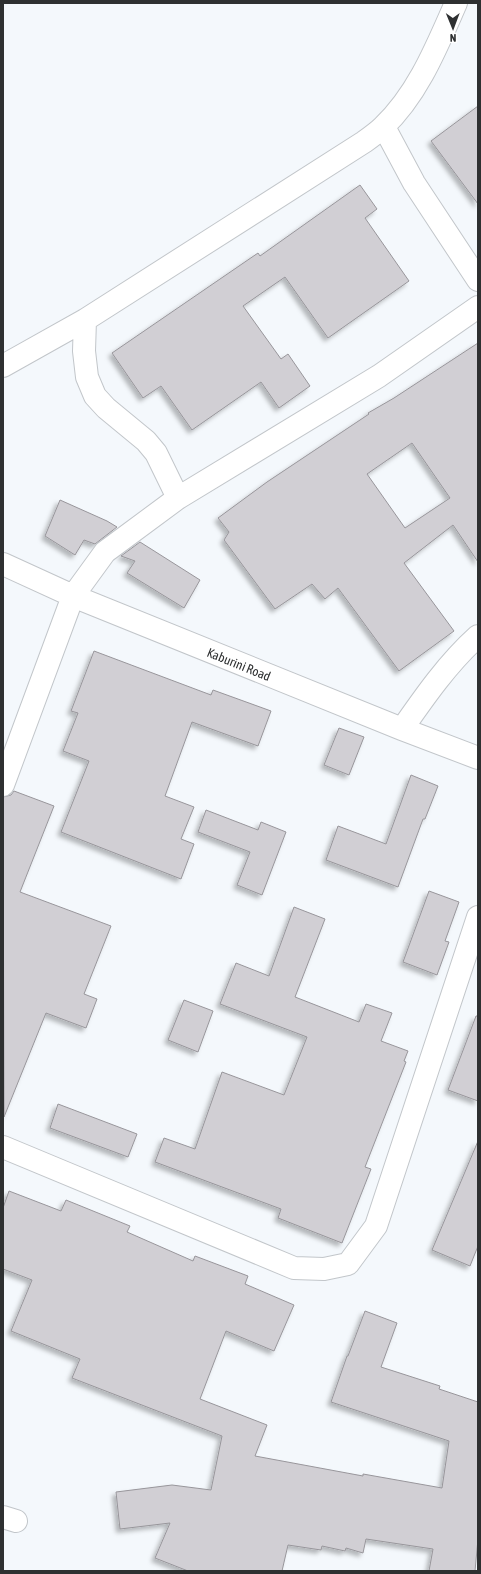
<svg xmlns="http://www.w3.org/2000/svg" width="481" height="1574" viewBox="0 0 481 1574" font-family="'Asap Condensed',sans-serif">
	<defs>
		<filter id="shadow"><feDropShadow dx="-3.5" dy="3.5" stdDeviation="2" flood-color="#0004"/></filter>
	</defs>
	<rect width="100%" height="100%" fill="#f4f8fc"/>
	<path fill="#d1cfd4" stroke="#98969b" fill-rule="evenodd" filter="url(#shadow)" d="M478,106V204L431,141Z
		M360,185L377,209L365,218L409,281L328,338L285,277L243,306L281,359L288,354L310,386L279,408L261,382L192,430L161,386L143,398L112,353L258,253L260,256Z
		M478,343V562L453,525L404,563L454,631L399,671L338,588L325,599L312,584L275,609L224,540L229,532L218,518L267,482L369,414L368,413L394,398ZM412,443L450,498L405,528L367,474Z
		M60,500L107,521L117,527L95,544L84,540L75,555L45,536Z
		M140,542L200,580L184,608L127,573L135,561L121,556Z
		M94,651L211,695L213,690L271,711L258,746L192,722L165,796L194,807L181,839L194,844L181,879L61,832L89,761L63,751L78,713L71,711Z
		M339,728L364,737L349,775L324,765Z
		M411,775L438,786L425,819H423L398,887L326,860L338,826L386,844Z
		M14,791L54,806L20,892L111,926L84,994L97,999L86,1028L46,1013L4,1117L3,797L11,795Z
		M206,810L258,830L261,822L286,832L262,895L237,885L250,852L198,832Z
		M429,891L459,902L445,941L449,942L437,975L403,962Z
		M294,907L325,919L295,997L359,1022L366,1004L392,1013L381,1041L408,1051L404,1061L406,1062L365,1167L371,1169L342,1243L278,1218L281,1209L155,1162L164,1138L195,1149L222,1072L284,1095L307,1037L220,1004L236,963L269,976Z
		M184,1000L213,1011L198,1052L168,1040Z
		M476,1016H478V1101L448,1090Z
		M58,1104L137,1134L128,1157L50,1128Z
		M478,1141V1246L470,1266L432,1250Z
		M9,1191L61,1211L66,1200L130,1226L127,1232L193,1261L195,1256L248,1276L245,1284L294,1305L274,1351L226,1331L200,1399L267,1425L255,1456L363,1476V1474L442,1488L449,1441L331,1402L347,1356H348L365,1311L397,1323L381,1367L440,1386L439,1389L478,1402V1539L475,1571H429L433,1549L366,1539L363,1553L346,1548L345,1551L322,1546L321,1550L288,1545L282,1571H188L155,1558L170,1523L120,1529L116,1492L172,1485L211,1490L222,1436L72,1378L80,1359L11,1331L32,1280L3,1269V1208Z"/>
	<g fill="none" stroke-linecap="round" stroke-linejoin="round">
		<defs>
			<path id="minor" d="M384,127L414,183L478,280
				M85,320L84,351L87,377L95,396L106,408L146,441L156,453L178,498
				M3,366L85,320L364,142C371,137 378,132 383,127C418,94 437,46 456,3
				M3,564L73,596L402,729L478,758
				M402,729C425,696 448,663 478,636
				M3,785L73,596L105,552L178,498L379,376L478,307
				M3,1147L294,1268L324,1269L348,1264L376,1226L478,917
				M3,1517L16,1521"/>
		</defs>
		<use href="#minor" stroke="#c2c6ca" stroke-width="24"/>
		<use href="#minor" stroke="#fff" stroke-width="22"/>
	</g>
	<g text-anchor="middle" stroke-width="3" stroke-linejoin="round" paint-order="stroke">
		<g font-size="13" fill="#2e3031" stroke="#fff">
			<text transform="translate(239 664) rotate(22)" y="5">Kaburini Road</text>
		</g>
	</g>
	<rect width="481" height="1574" fill="none" stroke="#2e3031" stroke-width="8"/>
	<g transform="translate(453 28) rotate(179)" stroke="#ffffff" stroke-width="3" paint-order="stroke">
	<path d="M0-3L7 15L0 10L-7 15Z" fill="#2e3031"/>
	<text y="-6" font-size="11" font-weight="bold" text-anchor="middle" fill="#2e3031">N</text>
	</g>
</svg>
